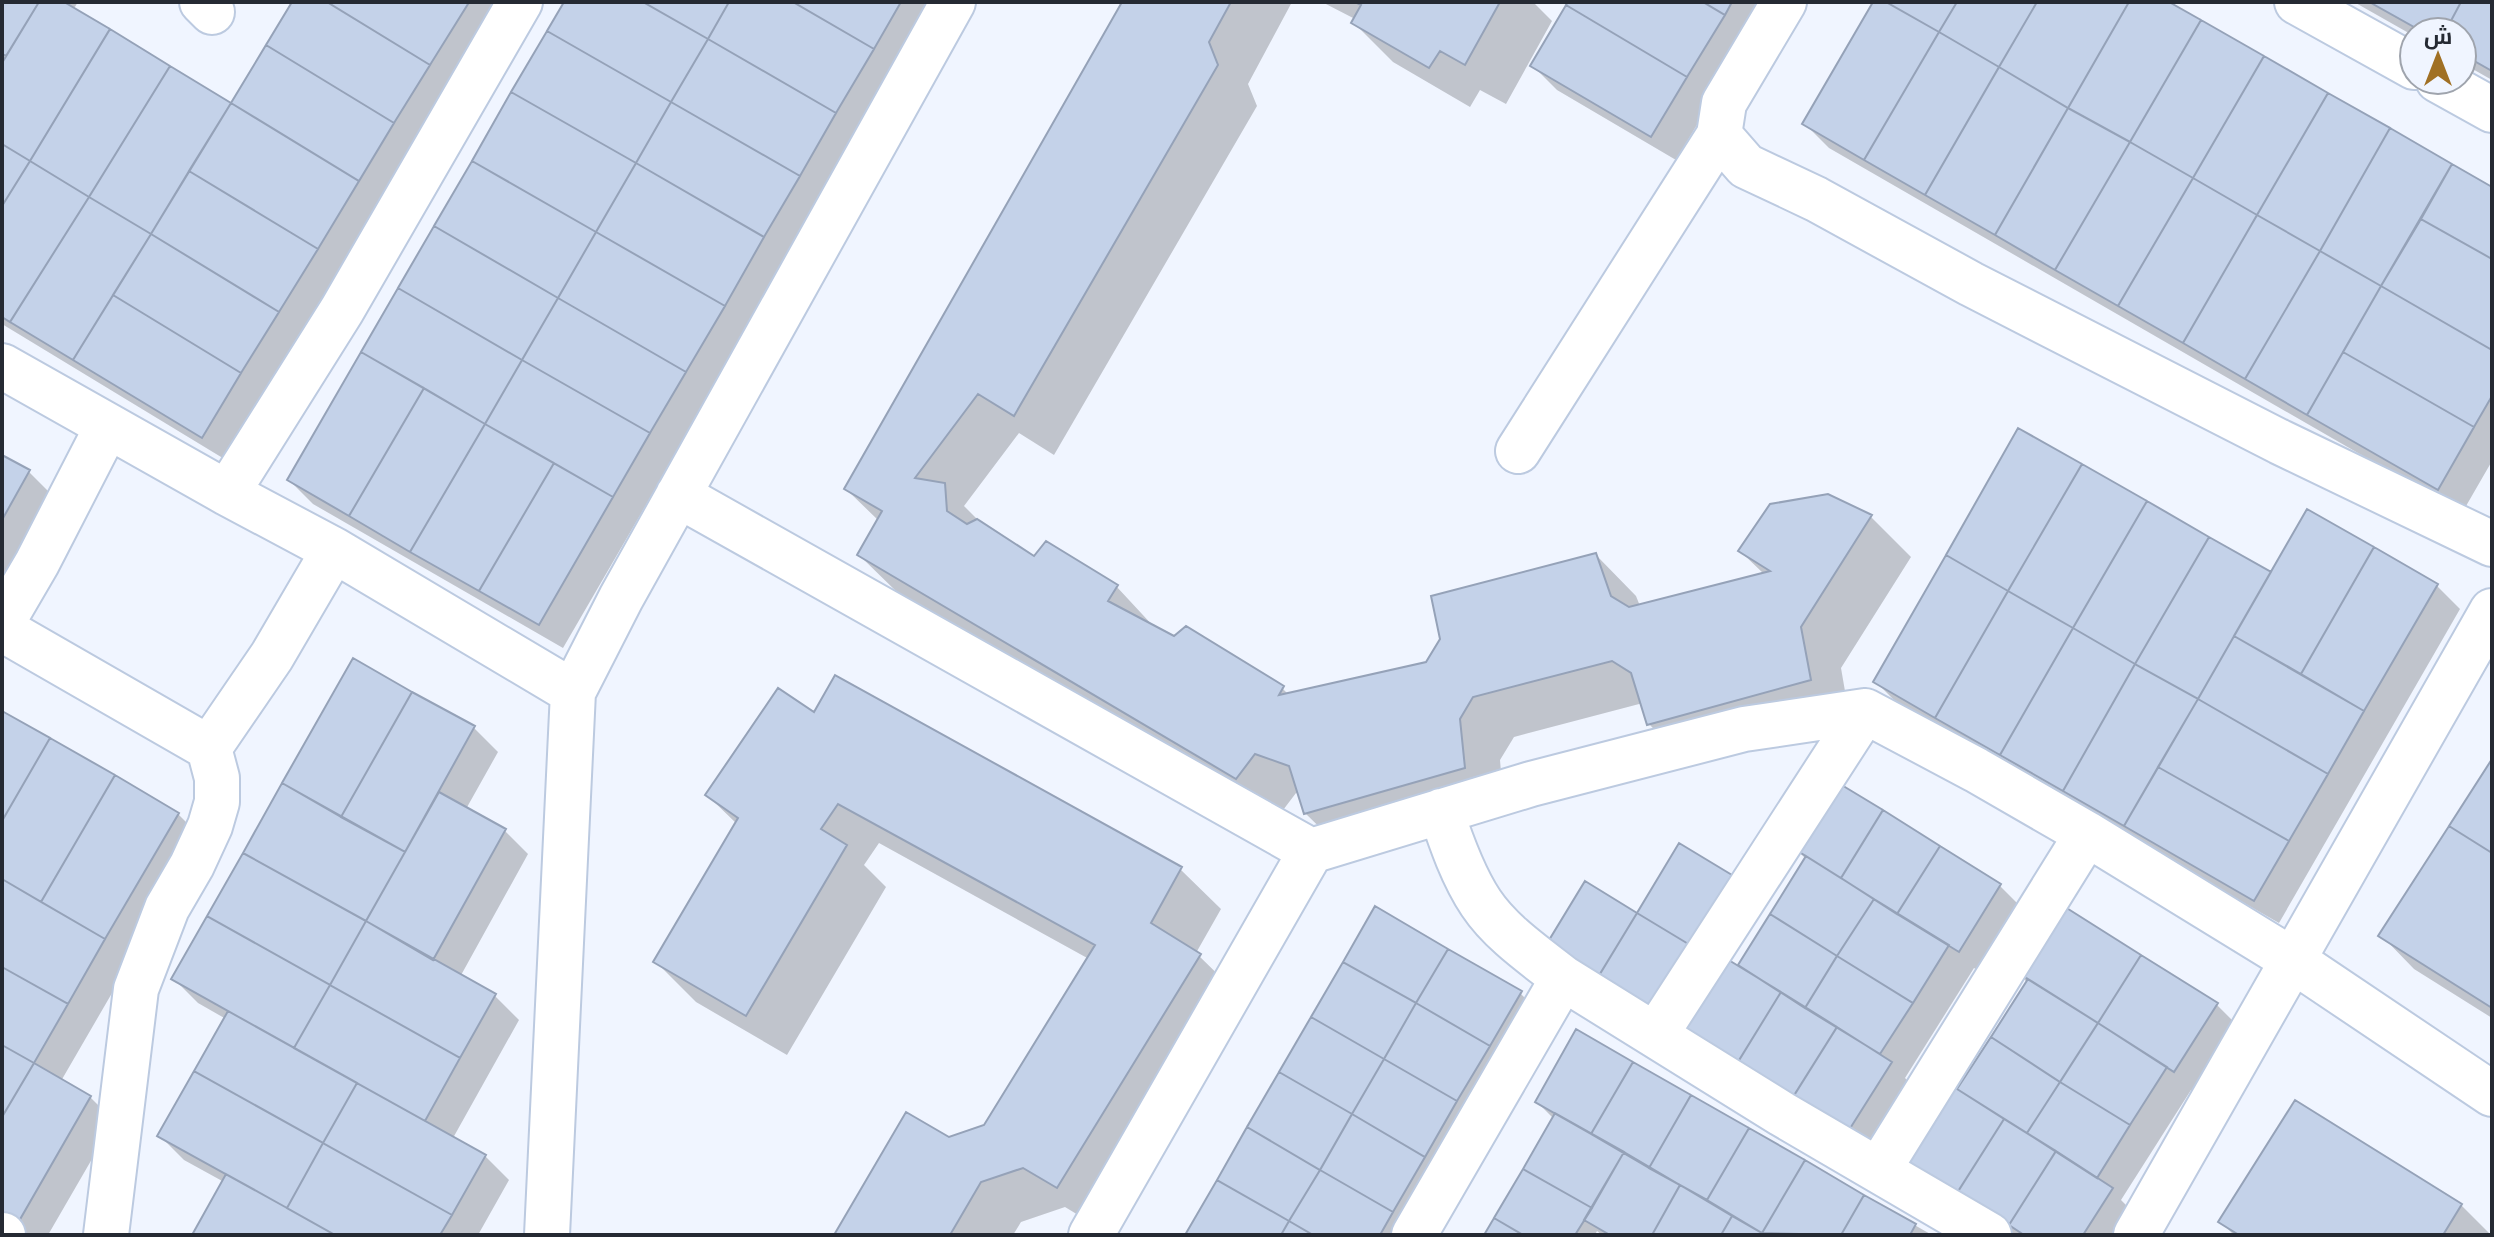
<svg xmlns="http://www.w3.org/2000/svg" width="2494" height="1237" viewBox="0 0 2494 1237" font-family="Cabin,Cairo,sans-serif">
	<rect width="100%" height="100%" fill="#f0f5ff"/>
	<path fill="#0003" d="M2,2H78L73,10L232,106L295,2H507L226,460L2,324Z
		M566,2H938L563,648L313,504L289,480Z
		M1124,2H1292L1248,84L1257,106L1054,455L1019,433L964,506L984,526L1035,559L1116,586L1155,628L1282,688L1289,695L1428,664L1596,555L1636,596L1640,606L1764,574L1740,551L1871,517L1911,557L1841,668L1850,720L1689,765L1649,724L1643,703L1514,737L1500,760L1504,808L1346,853L1305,813L1300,794L1296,793L1277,818L900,595L859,555L879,521L846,489Z
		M1322,2H1533L1552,21L1506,104L1480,90L1470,107L1393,62L1353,22L1355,19Z
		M1571,2H1770L1676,160L1557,90L1533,66Z
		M1875,2H2165L2492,190V461L2462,513L1829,148L1805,124Z
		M2354,2H2492V80L2462,63V32H2414V36Z
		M2,457L29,472L53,496L2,587Z
		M2272,574L2436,585L2460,609L2279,923L1899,705L1875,681Z
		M353,661L474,728L498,752L466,809L504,830L528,854L460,977L495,996L519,1020L453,1138L485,1156L509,1180L478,1235H194L224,1182L184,1160L160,1136L226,1019L198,1003L174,979Z
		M2,713L178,814L202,838L61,1081L90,1097L114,1121L48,1235H13Z
		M815,715L1180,869L1221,909L1196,953L1240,996L1098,1227L1065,1207L1021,1222L1013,1235H836L948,1139L986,1127L1089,959L879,843L864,865L886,887L787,1055L696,1002L655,961L737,824L707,795Z
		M2492,763V1018L2414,969L2381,935Z
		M1883,813L2000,886L2024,910L1984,974L1974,968L1905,1078L1915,1088L1868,1161L1748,972L1740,965L1806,859L1795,848Z
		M2055,902L2217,1005L2241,1029L2199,1094L2191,1090L2121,1200L2135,1214L2122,1235H2013L1925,1179L1958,1092L2028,983L2012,968Z
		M1520,993L1544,1017L1418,1235H1187Z
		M1577,1032L1932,1235H1602L1597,1231L1595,1235H1486L1554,1119L1537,1102Z
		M2461,1205L2491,1235H2234L2221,1222Z"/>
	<path fill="#c4d2e9" stroke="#95a2b8" stroke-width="2" d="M2,2H39L6,56L2,54Z
		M39,2H64L110,29L30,161L2,144V63Z
		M292,2H327L430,65L394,123L266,45Z
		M327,2H465L468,4L430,65Z
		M564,2H643L708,39L671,102L547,31Z
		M643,2H729L708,39Z
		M729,2H793L874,49L836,113L708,39Z
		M793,2H901L874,49Z
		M1122,2H1231L1209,42L1218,65L1014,416L978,394L915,478L945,483L947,511L967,524L977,519L1034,556L1046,541L1118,585L1108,601L1174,636L1186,626L1284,686L1279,695L1426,662L1440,639L1431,596L1596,553L1611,596L1629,607L1770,571L1738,551L1770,504L1828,494L1872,515L1801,627L1811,680L1647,725L1631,673L1612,661L1473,697L1460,719L1465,768L1304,814L1289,766L1255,754L1236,779L857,555L882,511L844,489Z
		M1355,2H1500L1465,65L1440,51L1429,68L1351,23L1361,5Z
		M1568,2H1703L1725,15L1687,77L1566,5Z
		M1703,2H1732L1725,15Z
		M1873,2H1886L1939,32L1864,160L1802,124Z
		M1886,2H1957L1939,32Z
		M1957,2H2037L1999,67L1939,32Z
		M2037,2H2129L2068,108L1999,67Z
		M2129,2H2169L2201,20L2130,142L2068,108Z
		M2375,2H2461L2445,32H2423L2373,4Z
		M2461,2H2492V71L2462,54V32H2445Z
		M1566,5L1687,77L1651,137L1530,66Z
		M2201,20L2264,56L2193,178L2130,142Z
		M110,29L170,66L89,197L30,161Z
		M547,31L671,102L636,163L511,92Z
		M1939,32L1999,67L1925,195L1864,160Z
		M708,39L836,113L800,176L671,102Z
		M266,45L394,123L359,181L231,103Z
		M2264,56L2328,93L2257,215L2193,178Z
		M170,66L231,103L151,234L89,197Z
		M1999,67L2068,108L1995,235L1925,195Z
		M511,92L636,163L596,232L472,161Z
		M2328,93L2390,128L2320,251L2257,215Z
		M671,102L800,176L764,237L636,163Z
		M231,103L359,181L318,249L189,171Z
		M2068,108L2130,142L2055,270L1995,235Z
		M2390,128L2452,164L2381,286L2320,251Z
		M2130,142L2193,178L2118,306L2055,270Z
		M2,144L30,161L2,206Z
		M30,161L89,197L10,322L2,317V206Z
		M472,161L596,232L558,298L434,226Z
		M636,163L764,237L725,306L596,232Z
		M2452,164L2492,187V259L2421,219Z
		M189,171L318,249L279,312L151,234Z
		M2193,178L2257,215L2183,343L2118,306Z
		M89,197L151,234L73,360L10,322Z
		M2257,215L2320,251L2245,379L2183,343Z
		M2421,219L2492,259V350L2381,286Z
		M434,226L558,298L522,360L398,288Z
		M596,232L725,306L686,372L558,298Z
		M151,234L279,312L241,373L113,295Z
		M2320,251L2381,286L2307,415L2245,379Z
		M2381,286L2492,350V396L2474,427L2343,352Z
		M398,288L522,360L485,424L361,352Z
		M113,295L241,373L202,438L73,360Z
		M558,298L686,372L650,433L522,360Z
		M361,352L424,388L349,516L287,480Z
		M2343,352L2474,427L2438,490L2307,415Z
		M522,360L650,433L613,497L485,424Z
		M424,388L485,424L410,552L349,516Z
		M485,424L554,463L479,591L410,552Z
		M2018,428L2082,464L2008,591L1946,555Z
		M2,455L30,470L2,520Z
		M554,463L613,497L539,625L479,591Z
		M2082,464L2147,501L2073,628L2008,591Z
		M2147,501L2209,537L2135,664L2073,628Z
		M2307,509L2374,547L2301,674L2234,636Z
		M2209,537L2271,572L2198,699L2135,664Z
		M2374,547L2438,584L2364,711L2301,674Z
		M1946,555L2008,591L1935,718L1873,682Z
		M2008,591L2073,628L2000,755L1935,718Z
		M2073,628L2135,664L2063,791L2000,755Z
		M2234,636L2364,711L2328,774L2198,699Z
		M353,658L412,692L341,817L282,783Z
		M2135,664L2198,699L2124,826L2063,791Z
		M835,675L1182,867L1151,923L1201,954L1057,1188L1023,1168L981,1182L950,1235H834L906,1112L949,1137L984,1125L1095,945L838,804L821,829L847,845L746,1016L653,962L738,818L705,795L778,688L814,712Z
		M412,692L475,726L405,852L341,817Z
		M2198,699L2328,774L2289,841L2158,767Z
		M2,711L50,738L2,821Z
		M50,738L115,775L41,902L2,879V821Z
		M2492,759V853L2449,826Z
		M2158,767L2289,841L2254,901L2124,826Z
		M115,775L179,813L105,939L41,902Z
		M1835,781L1883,810L1841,878L1793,848Z
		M282,783L405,852L366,921L243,853Z
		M439,792L506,829L433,960L366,921Z
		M1883,810L1940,846L1897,914L1841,878Z
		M2449,826L2492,853V1008L2378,936Z
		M1679,843L1732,875L1690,945L1637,913Z
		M1940,846L2001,884L1959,952L1897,914Z
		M243,853L366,921L330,985L207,916Z
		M1806,856L1874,899L1837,956L1770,914Z
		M2,879L105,939L68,1004L2,967Z
		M1585,881L1637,913L1592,987L1540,955Z
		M1874,899L1949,945L1913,1003L1837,956Z
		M2054,900L2141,955L2098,1023L2010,968Z
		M1375,906L1448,949L1416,1003L1343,962Z
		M1637,913L1690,945L1644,1018L1592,987Z
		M1770,914L1837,956L1805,1008L1738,965Z
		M207,916L330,985L294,1048L171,979Z
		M366,921L496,994L460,1058L330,985Z
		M1448,949L1522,991L1490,1046L1416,1003Z
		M2141,955L2218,1003L2174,1072L2098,1023Z
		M1837,956L1913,1003L1880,1054L1805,1008Z
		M1727,959L1781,992L1733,1070L1678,1036Z
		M1343,962L1416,1003L1384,1059L1311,1017Z
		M2,967L68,1004L34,1063L2,1045Z
		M2028,979L2098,1023L2060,1082L1991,1037Z
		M330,985L460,1058L425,1121L294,1048Z
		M1781,992L1837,1027L1788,1105L1733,1070Z
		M1416,1003L1490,1046L1457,1101L1384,1059Z
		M228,1011L357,1083L323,1143L194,1071Z
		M1311,1017L1384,1059L1352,1114L1279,1072Z
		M2098,1023L2167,1067L2130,1125L2060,1082Z
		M1837,1027L1892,1062L1844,1138L1788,1105Z
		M1576,1029L1633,1062L1591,1134L1535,1102Z
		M1991,1037L2060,1082L2027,1133L1957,1089Z
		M2,1045L34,1063L2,1117Z
		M1384,1059L1457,1101L1425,1157L1352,1114Z
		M1633,1062L1691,1095L1649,1168L1591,1134Z
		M34,1063L91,1096L15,1228L2,1220V1117Z
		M194,1071L323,1143L287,1208L157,1136Z
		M1279,1072L1352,1114L1320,1170L1247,1127Z
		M1946,1082L2004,1119L1957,1193L1898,1156Z
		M2060,1082L2130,1125L2097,1178L2027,1133Z
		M357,1083L486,1155L452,1215L323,1143Z
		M1691,1095L1749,1128L1707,1200L1649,1168Z
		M2295,1100L2462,1204L2443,1235H2239L2218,1222Z
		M1555,1113L1624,1152L1592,1208L1523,1169Z
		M1352,1114L1425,1157L1393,1212L1320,1170Z
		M2004,1119L2056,1151L2009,1225L1957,1193Z
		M1247,1127L1320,1170L1289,1221L1217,1180Z
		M1749,1128L1805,1160L1762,1233L1707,1200Z
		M323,1143L452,1215L440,1235H335L287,1208Z
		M2056,1151L2113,1188L2083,1235H2024L2009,1225Z
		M1624,1152L1680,1185L1652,1235H1610L1584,1220Z
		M1805,1160L1864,1195L1841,1235L1762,1233Z
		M1523,1169L1592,1208L1575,1235H1523L1494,1218Z
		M1320,1170L1393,1212L1380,1235H1313L1289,1221Z
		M226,1174L287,1208L335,1235H192Z
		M1217,1180L1289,1221L1281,1235H1185Z
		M1680,1185L1732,1216L1721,1235H1652Z
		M1864,1195L1916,1224L1910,1235H1841Z
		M1732,1216L1762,1233L1766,1235H1721Z
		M1494,1218L1523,1235H1484Z
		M1289,1221L1313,1235H1281Z"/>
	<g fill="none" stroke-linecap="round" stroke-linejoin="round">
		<defs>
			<path id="minor" d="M202,2L212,12
				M1784,2L1724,103L1719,135L1746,166L1816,199L1971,284L2280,442L2492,544
				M2297,2L2414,67
				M2438,80L2492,110
				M2,366L227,493L334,550L573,692
				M1518,451L1719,135
				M227,493L342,310L520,2
				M678,495L1311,851L1531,784L1744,729L1865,711L1976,770L2087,834L2294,961L2492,1094
				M2,623L37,563L107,427
				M2,629L209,748L217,778V802L210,826L192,865L167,908L136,989L106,1235
				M209,748L272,656L334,550
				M1441,811C1451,842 1463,876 1481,903C1501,933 1535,956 1563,978
				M1656,1034L1865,711
				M1879,1169L2087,834
				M2,1235H3
				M547,1235L573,692L621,598L953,2
				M1091,1235L1311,851
				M1414,1235L1563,978L1782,1114L1989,1235
				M2136,1235L2492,611"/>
		</defs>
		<use href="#minor" stroke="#bccae0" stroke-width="48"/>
		<use href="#minor" stroke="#fff" stroke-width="44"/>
	</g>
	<rect width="2494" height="1237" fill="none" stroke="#252a33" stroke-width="8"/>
	<g transform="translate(2438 56)"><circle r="38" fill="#f0f5ff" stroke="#9fa4ad" stroke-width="2"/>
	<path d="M0-6L14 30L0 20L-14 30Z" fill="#a07024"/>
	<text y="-12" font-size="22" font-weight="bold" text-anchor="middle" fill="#252a33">ش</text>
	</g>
</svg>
